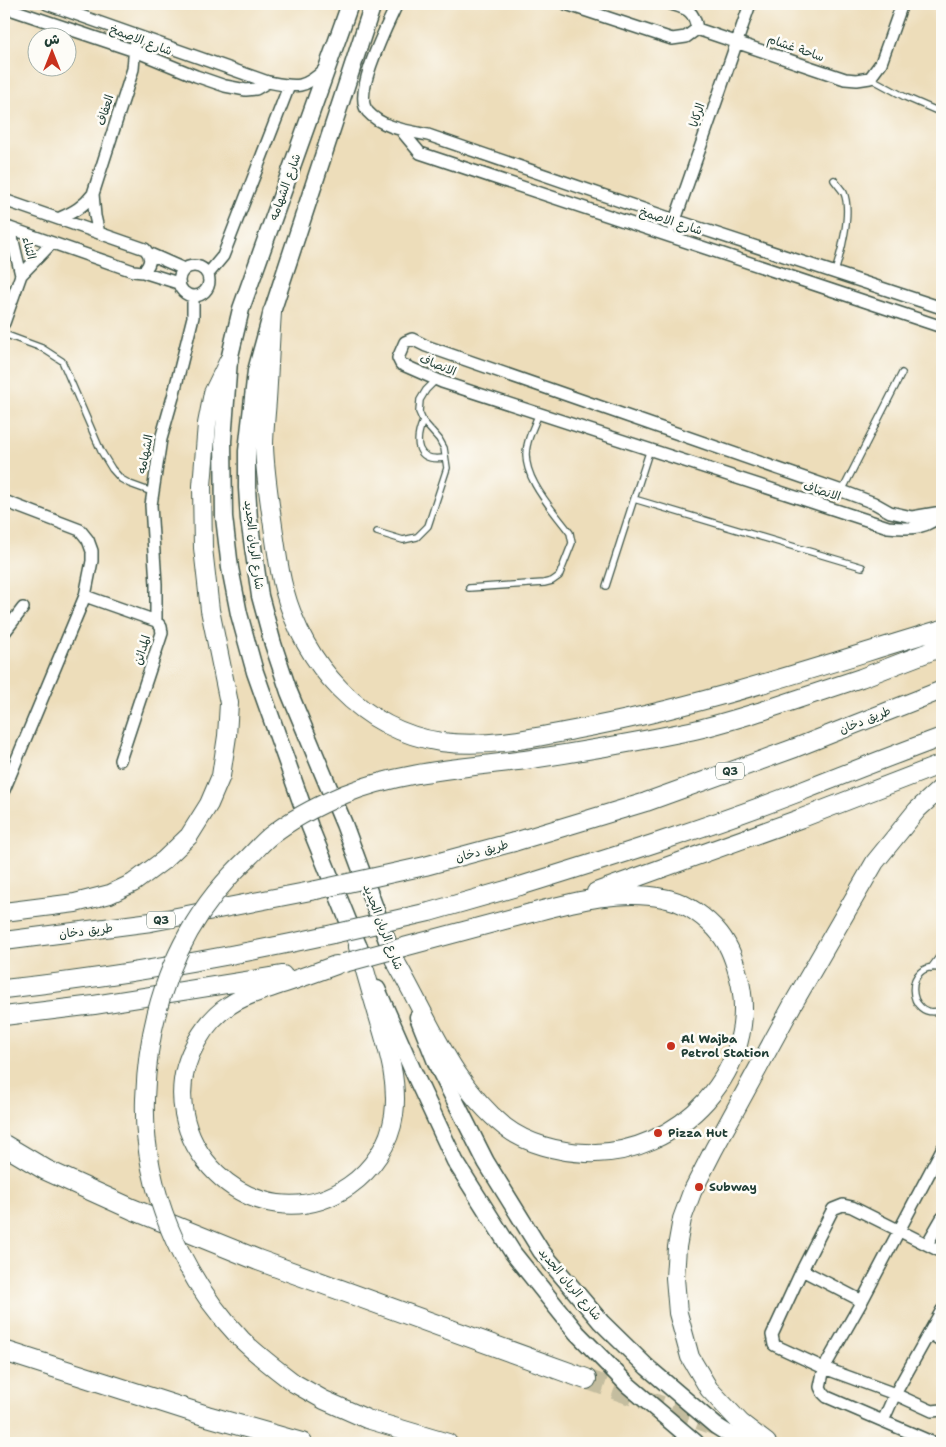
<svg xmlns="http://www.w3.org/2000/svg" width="946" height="1447" viewBox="0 0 946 1447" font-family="'Shantell Sans','Playpen Sans Arabic',sans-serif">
	<rect width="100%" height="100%" fill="#fdfcf7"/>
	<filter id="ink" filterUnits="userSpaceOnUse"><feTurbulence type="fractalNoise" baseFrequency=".02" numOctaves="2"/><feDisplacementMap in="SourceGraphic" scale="10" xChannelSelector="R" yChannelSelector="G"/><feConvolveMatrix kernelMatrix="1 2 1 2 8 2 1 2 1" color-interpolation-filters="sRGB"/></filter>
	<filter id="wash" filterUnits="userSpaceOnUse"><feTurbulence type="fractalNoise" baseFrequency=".0096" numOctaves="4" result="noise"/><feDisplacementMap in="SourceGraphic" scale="20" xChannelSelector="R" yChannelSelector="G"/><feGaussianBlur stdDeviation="1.12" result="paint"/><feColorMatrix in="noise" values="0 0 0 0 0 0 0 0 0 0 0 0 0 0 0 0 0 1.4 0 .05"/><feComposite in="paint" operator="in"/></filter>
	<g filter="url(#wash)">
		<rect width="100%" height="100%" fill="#edddba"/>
	</g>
	<g filter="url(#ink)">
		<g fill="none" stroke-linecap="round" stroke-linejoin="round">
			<path stroke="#c4bd9f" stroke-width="20" stroke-dasharray="20 10" stroke-linecap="butt" d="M586,1379L720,1427"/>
			<defs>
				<path id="service" d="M870,78L905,97L942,113
					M834,180C837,184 841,189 844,193C852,212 841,253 835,272
					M4,334L42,348L62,361L101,451L112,469L121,479L130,484L152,492
					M423,421C414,442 416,462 444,458
					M842,491L902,373
					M634,499L862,567
					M377,532L403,540L417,537L428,526L447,468L444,448L439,439L423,421L419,412L420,400L426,390L437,379
					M606,586L650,449
					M469,588L544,583L552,581L559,576L572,543L570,533C553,510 520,476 527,446C529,435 535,424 539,413
					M931,968L942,953
					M942,969C903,957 905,1023 942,1010"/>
				<path id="minor" d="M47,4L268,82C295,87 304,90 325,69
					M397,4C388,24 351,95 368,112C382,128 409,131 428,135L675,220L942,308
					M566,4L672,39L686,37L697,29
					M671,4C687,9 694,10 697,29
					M4,7L135,51L196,76L225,86L246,90L256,89L268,82
					M697,29L845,79L857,80L870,78L881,63L902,4
					M400,129L420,153L942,327
					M93,194L95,216L99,233
					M4,200L145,249C152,257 151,264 143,272L133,271L4,226
					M60,218C74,212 84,206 93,194L133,69L135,45
					M673,226L750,4
					M10,228L21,275
					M150,254L184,269
					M179 281a15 15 0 1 1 30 0a15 15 0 1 1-30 0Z
					M143,272L178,283
					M208,274L223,256L289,86
					M4,323L21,275L52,243
					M4,501L80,530L88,540L92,551V561L85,596L4,790
					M942,512L912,517L890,512L874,503L842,491L426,346L412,339L405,342L398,358L401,364L442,382L888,527C908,529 929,530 942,512V511
					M85,596L156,621L161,627L162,633L120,760
					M156,621V584L151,505L161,439L173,397L193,317V296
					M4,633L23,608
					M927,1244L942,1218
					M942,1252L852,1207L843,1205L833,1209L802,1270L772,1335L774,1345L824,1368L895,1394L932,1411L942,1410
					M802,1270L862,1301
					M929,1333L942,1341
					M883,1421L895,1394L942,1310
					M934,1443L827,1397L823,1393L820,1387L824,1368L862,1301L942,1149"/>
				<path id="secondary" d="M350,4L241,309L229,360L223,441L224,517L230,568L239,614L255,672L310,827L364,960
					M373,4L272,312L256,371L247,451V488L249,519L260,596L273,644L289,692L344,824L395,962
					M377,989L413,1071L455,1161L513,1253L577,1333L628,1385L696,1443
					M418,1017L438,1067L486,1162L541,1251L601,1322L647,1367L716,1426L743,1443"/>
				<path id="primary" d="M272,312C270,341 269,370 267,400C266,415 264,431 264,446C265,475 270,504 274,533C277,552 279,571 284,589C304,664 361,730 441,742C488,748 533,738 579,729C703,706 822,665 942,629
					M762,711L861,678L942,647
					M514,842L646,802L795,748L942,690
					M520,886C613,857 706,828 797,793C845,774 893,755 942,737
					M596,892L802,818L942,764
					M4,912L75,903L110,894L133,883L164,860L189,836L209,804L221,776L227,736L229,703L210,610L203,548L202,486L207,424L213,393L229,360
					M4,941L151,922L316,890
					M394,959C428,1017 451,1084 505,1127C527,1144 559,1152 586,1153C678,1157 765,1068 738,974C733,956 728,942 715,928C701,914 682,901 663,898C620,889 573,902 531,913
					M336,965C317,972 298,979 279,985C262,991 244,995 230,1005C217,1013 205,1027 197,1041C141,1137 255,1250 349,1186C372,1170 390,1144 394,1115C399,1077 385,1041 375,1005C369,985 364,966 358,947
					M4,989C114,977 224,958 333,934
					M4,1016L94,1005L283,975
					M294,1383L324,1400L367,1419L448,1443
					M767,1443L741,1423L709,1389L690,1357L678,1313L675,1278L677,1247L682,1219L692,1192L714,1149L793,1004L875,862L917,810L942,787"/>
				<path id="motorway" d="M4,1145L46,1170L132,1209L258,1260L586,1379
					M4,1351L207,1416L302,1443"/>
			</defs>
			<use href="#service" stroke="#3e5548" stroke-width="8"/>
			<use href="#minor" stroke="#3e5548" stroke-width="14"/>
			<use href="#secondary" stroke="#3e5548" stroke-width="19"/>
			<use href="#primary" stroke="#3e5548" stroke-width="20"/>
			<use href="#motorway" stroke="#3e5548" stroke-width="22"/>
			<use href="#service" stroke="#fff" stroke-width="5.5"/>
			<use href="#minor" stroke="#fff" stroke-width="11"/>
			<use href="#secondary" stroke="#fff" stroke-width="16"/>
			<use href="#primary" stroke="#fff" stroke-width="18"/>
			<use href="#motorway" stroke="#fff" stroke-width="20"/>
			<defs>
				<path id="primary-bridge" d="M316,890L425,866L514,842
					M333,934L429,912L520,886
					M344,963L531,913
					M294,1383C276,1369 257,1355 241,1339C181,1276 142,1186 145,1099C148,1004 179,922 249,857C256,850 262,843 269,837C291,819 319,805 345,794C402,771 465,768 525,760C580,752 636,742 690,731C714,726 739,718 762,711"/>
			</defs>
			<use href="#primary-bridge" stroke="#3e5548" stroke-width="20" stroke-linecap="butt"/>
			<use href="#primary-bridge" stroke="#fff" stroke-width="18"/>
		</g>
	</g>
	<g fill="#c8321e" stroke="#fdfcf7" stroke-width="2">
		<circle cx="671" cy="1046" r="5"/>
		<circle cx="658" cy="1133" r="5"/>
		<circle cx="699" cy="1187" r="5"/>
	</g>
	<g text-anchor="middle" stroke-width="5" stroke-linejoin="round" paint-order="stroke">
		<g fill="#fdfcf7" stroke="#62766e" stroke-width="1">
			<rect x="716" y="762.5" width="28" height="17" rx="4"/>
			<rect x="147" y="911.5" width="28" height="17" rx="4"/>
		</g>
		<g font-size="11" font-weight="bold" fill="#1f3d34">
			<text x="730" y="775">Q3</text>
			<text x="161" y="924">Q3</text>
		</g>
		<g font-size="12" fill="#1f3d34" stroke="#fdfcf7">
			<text transform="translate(141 40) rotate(21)" y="4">شارع الاصمخ</text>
			<text transform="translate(796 48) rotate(19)" y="4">ساحة غشام</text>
			<text transform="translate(105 110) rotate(-72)" y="4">العفاف</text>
			<text transform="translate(697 115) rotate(-71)" y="4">الركايا</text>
			<text transform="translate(285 187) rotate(-70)" y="4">شارع الشهامه</text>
			<text transform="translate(671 221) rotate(18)" y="4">شارع الاصمخ</text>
			<text transform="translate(29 248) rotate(76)" y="4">الثناء</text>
			<text transform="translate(438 365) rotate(22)" y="4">الانصاف</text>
			<text transform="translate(145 454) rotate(-79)" y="4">الشهامه</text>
			<text transform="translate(822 491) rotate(18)" y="4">الانصاف</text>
			<text transform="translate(254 545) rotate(83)" y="4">شارع الريان الجديد</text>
			<text transform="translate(142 650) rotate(-72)" y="4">المدائن</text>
			<text transform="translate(865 720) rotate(-22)" y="4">طريق دخان</text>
			<text transform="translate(482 851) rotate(-15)" y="4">طريق دخان</text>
			<text transform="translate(383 927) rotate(69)" y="4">شارع الريان الجديد</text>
			<text transform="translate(86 931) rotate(-7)" y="4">طريق دخان</text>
			<text transform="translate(570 1284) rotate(50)" y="4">شارع الريان الجديد</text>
		</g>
		<g font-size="12" font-weight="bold" fill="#1f3d34" stroke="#fdfcf7" text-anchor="start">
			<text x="681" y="1043">Al Wajba<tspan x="681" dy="14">Petrol Station</tspan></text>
			<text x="668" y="1137">Pizza Hut</text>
			<text x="709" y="1191">Subway</text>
		</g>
	</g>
	<rect width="946" height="1447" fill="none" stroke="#fdfcf7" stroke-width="20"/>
	<g transform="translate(52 52)"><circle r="24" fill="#fdfcf7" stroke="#a4b0a9"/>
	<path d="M0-4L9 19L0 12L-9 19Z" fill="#c8321e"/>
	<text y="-8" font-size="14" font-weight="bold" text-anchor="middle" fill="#1f3d34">ش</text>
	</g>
</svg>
